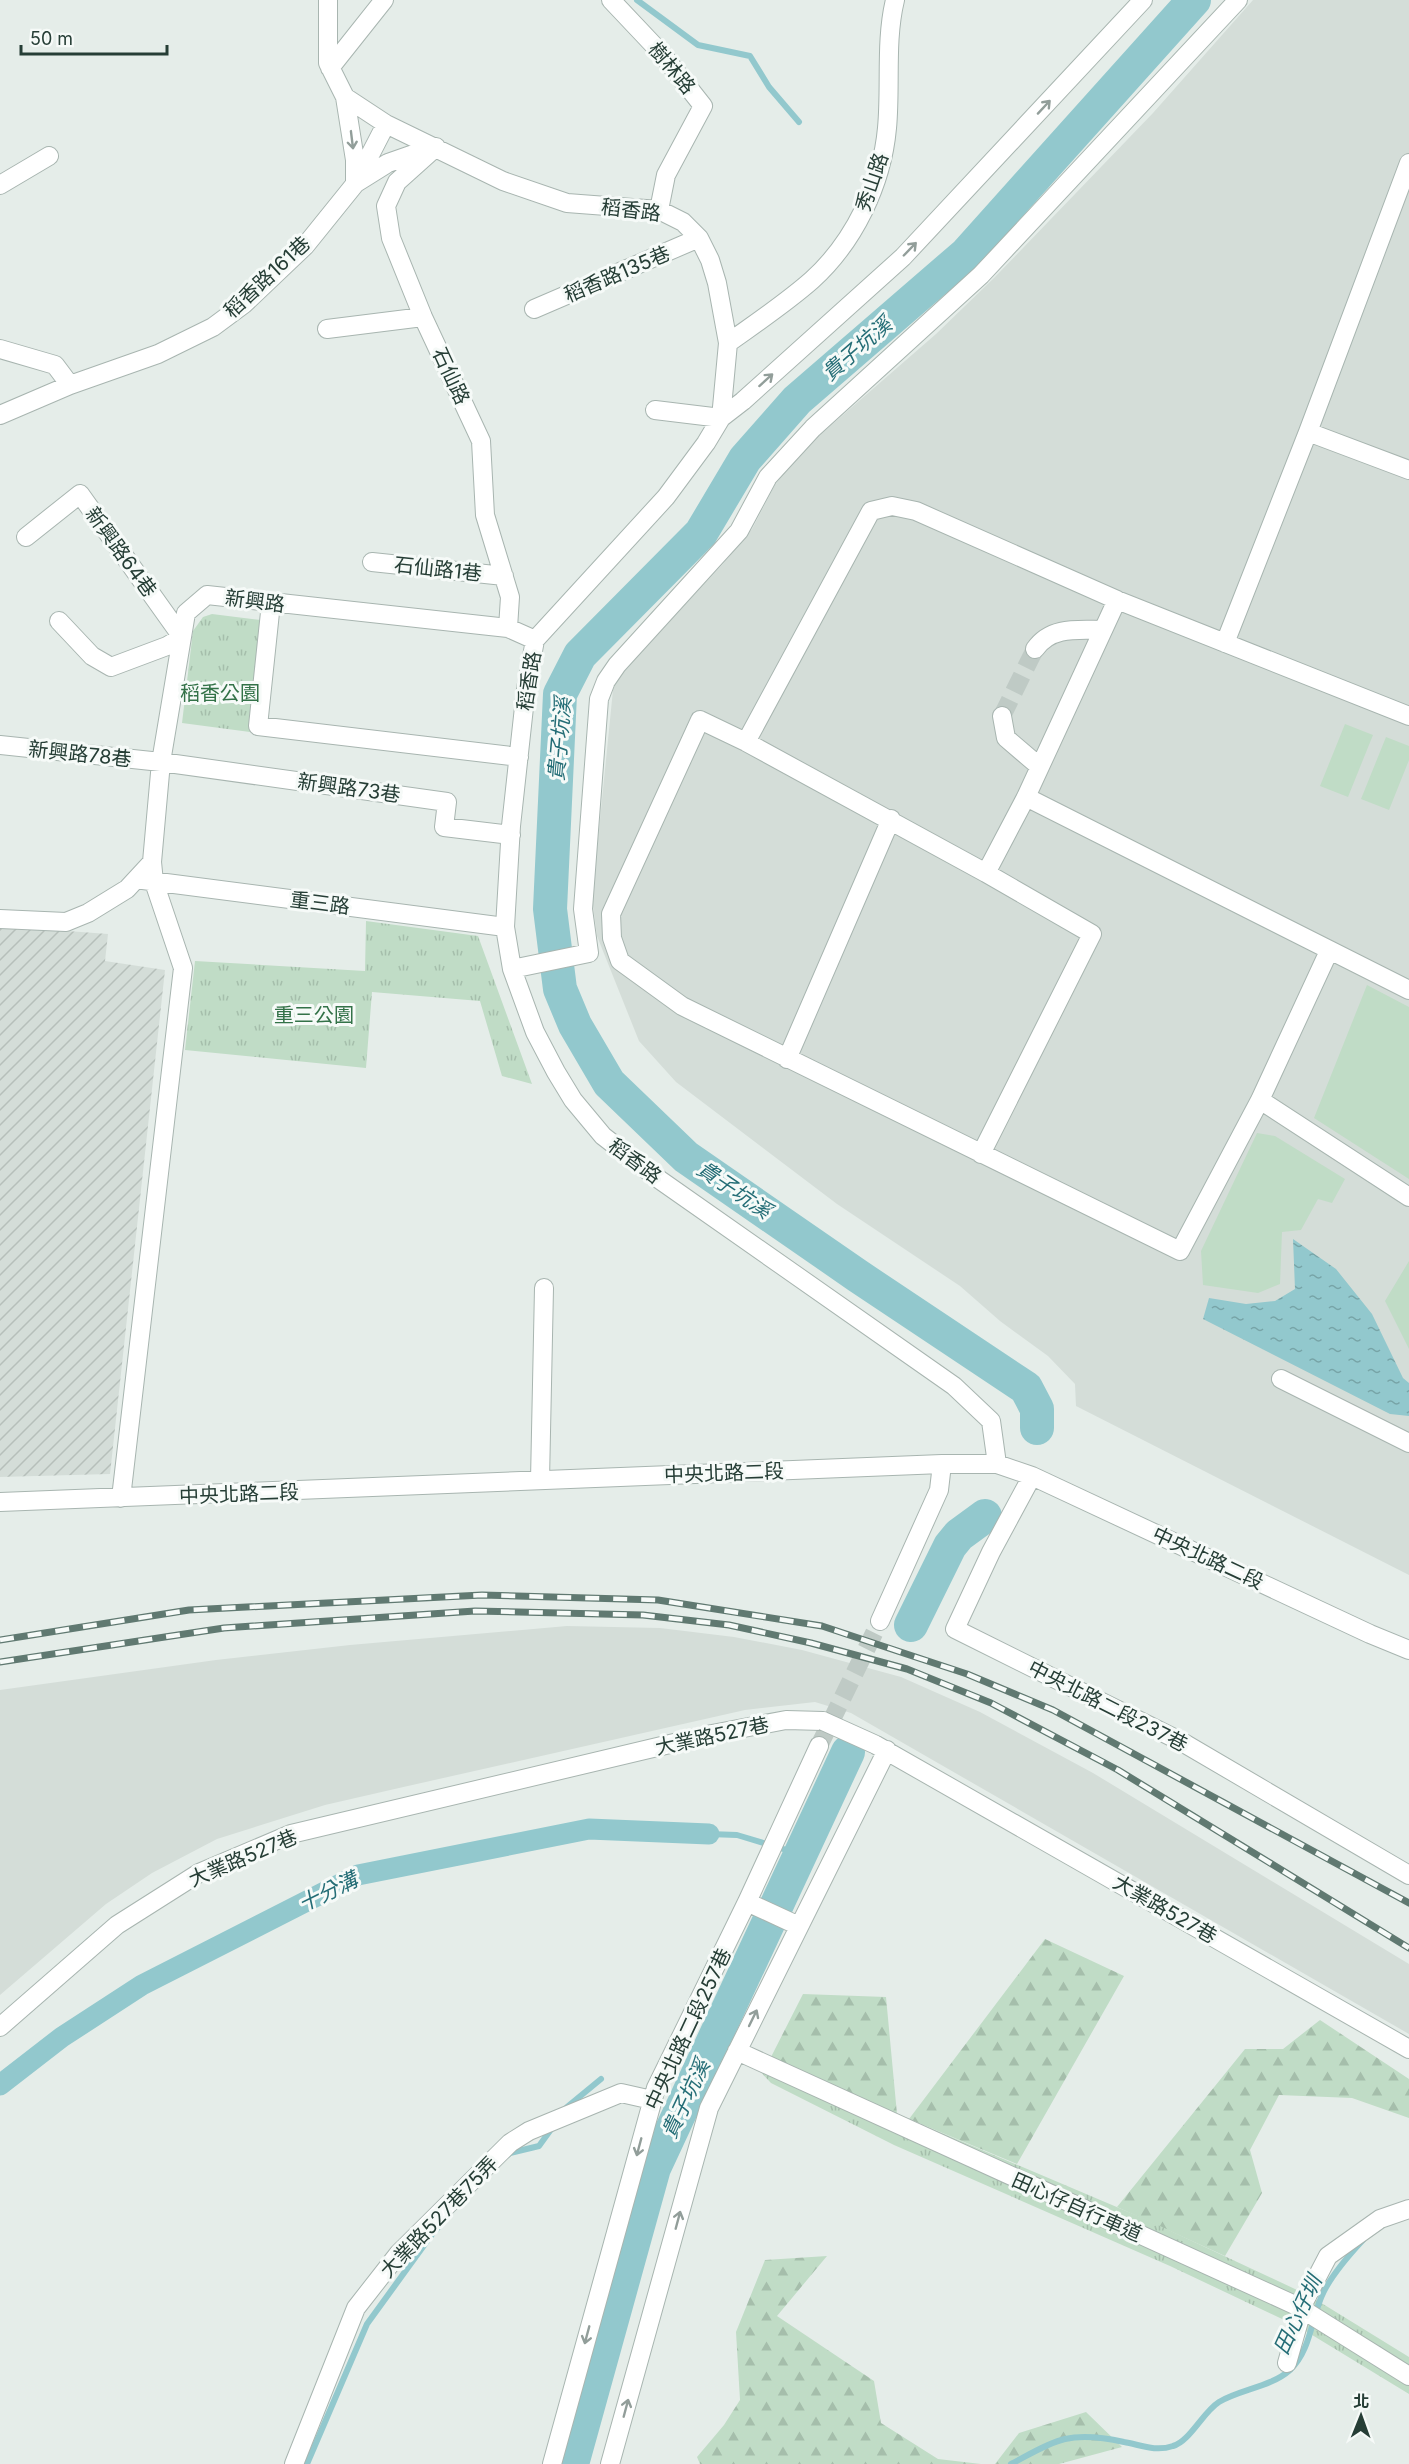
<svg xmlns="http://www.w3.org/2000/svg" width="1409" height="2464" viewBox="0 0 1409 2464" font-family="Inter,'Noto Sans TC',sans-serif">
	<defs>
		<pattern id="industrial-furrows" width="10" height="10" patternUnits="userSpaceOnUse" patternTransform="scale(1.5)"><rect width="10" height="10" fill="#d4ddd8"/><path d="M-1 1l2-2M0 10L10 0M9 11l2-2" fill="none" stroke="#b6bfba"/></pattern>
		<pattern id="forest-firs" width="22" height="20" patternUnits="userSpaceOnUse" patternTransform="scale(1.5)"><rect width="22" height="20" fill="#c0dcc6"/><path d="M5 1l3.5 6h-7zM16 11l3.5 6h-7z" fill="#a5beab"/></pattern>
		<pattern id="park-tufts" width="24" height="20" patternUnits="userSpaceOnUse" patternTransform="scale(1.5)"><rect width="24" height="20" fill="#c0dcc6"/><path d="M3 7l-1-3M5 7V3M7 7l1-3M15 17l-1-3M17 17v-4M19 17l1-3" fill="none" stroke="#a5beab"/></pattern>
		<pattern id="water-ripples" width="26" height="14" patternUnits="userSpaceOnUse" patternTransform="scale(1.5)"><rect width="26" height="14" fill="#92c8cd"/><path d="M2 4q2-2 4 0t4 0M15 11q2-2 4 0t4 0" fill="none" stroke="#77a4a7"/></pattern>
	</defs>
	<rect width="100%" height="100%" fill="#e5ede9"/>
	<path fill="#d4ddd8" d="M1253,0H1409V1575L1076,1406L1075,1384L1048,1356L1000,1321L960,1286L837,1204L676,1082L639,1041L597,936L592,899L613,690L619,675L722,565L752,529L775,485L798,454L936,334L995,277L1153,113Z
		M567,1626L660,1628L734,1637L802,1650L901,1677L980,1712L1093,1773L1409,1964V2034L851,1713L815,1702L745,1710L399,1788L325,1805L217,1839L152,1873L106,1904L0,1995V1690L216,1660L350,1645Z"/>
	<path fill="url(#industrial-furrows)" d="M0,926L108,934L105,961L165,970L110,1474L0,1477Z"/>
	<path fill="#c0dcc6" d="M1345,724L1373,735L1348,797L1320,786Z
		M1386,737L1409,746V760L1389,810L1361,799Z
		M1367,985L1409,1007V1179L1314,1118Z
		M1257,1133L1275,1136L1345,1179L1332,1203L1318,1199L1301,1230L1282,1232L1280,1284L1258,1293L1203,1285L1201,1251Z
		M1409,1261V1349L1385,1301Z"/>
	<path fill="url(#forest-firs)" d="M1045,1939L1124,1976L1017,2164L909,2119Z
		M803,1994L886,1997L897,2114L771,2057Z
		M1320,2020L1409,2079V2118L1352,2098L1279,2095L1250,2150L1262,2193L1225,2256L1117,2207L1245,2049H1283Z
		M827,2256L777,2316L874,2381L881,2423L938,2459L981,2464H700L697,2457L724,2425L740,2400L736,2332L765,2260Z
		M1086,2412L1122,2447L1059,2464H995L1019,2433Z"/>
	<path fill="url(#park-tufts)" d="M212,614L261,620L250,732L182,723L193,631L203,617Z
		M366,921L478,936L532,1084L502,1076L480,1001L372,992L366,1068L185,1050L195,961L365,971Z
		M749,2048L909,2119L1145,2219L1310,2296L1409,2357V2394L1299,2327L1170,2266L894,2145L771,2083L756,2067Z"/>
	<path fill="url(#water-ripples)" d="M1293,1239L1336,1269L1372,1314L1403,1378L1409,1383V1416L1390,1414L1203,1319L1209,1298L1246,1304L1275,1301L1295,1289Z"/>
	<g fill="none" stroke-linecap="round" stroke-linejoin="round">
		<path stroke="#92c8cd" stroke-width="6" d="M637,0L698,45L750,56L769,87L799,122
			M541,909L543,906H550
			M709,1834L737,1835L800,1854
			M567,2107L601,2079
			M508,2155L510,2153L539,2146L552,2128
			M307,2464L367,2324L433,2233L446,2219
			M1011,2464C1027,2456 1047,2443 1065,2439C1083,2435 1106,2438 1124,2442C1141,2445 1155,2452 1173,2446C1190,2441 1203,2412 1219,2402C1241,2389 1271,2387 1290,2370C1312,2349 1311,2316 1324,2291C1334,2272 1349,2255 1363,2240"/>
		<path stroke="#92c8cd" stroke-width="21" d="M0,2085L62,2037L142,1985L358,1875L589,1829L709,1834"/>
		<path stroke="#92c8cd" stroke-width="34" d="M1037,1428V1409L1026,1388L858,1276L686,1157L609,1083L575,1025L560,989L550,909L560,694L580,655L701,533L745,459L797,400L966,254L1194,0
			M911,1625L950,1546L959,1535L985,1516
			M572,2464L654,2168L848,1752"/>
		<path stroke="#bfcac5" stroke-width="18" stroke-dasharray="18 9" stroke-linecap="butt" d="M1002,716L1035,649
			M819,1746L880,1621"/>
		<defs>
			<path id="minor" d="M328,0V63L345,97L386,124L503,181L567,203L659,210L683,222L699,238L710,260L717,283L728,343L721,418L706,443L666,497L535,640L526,689L511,826L505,927L512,969L535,1032L556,1072L573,1100L603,1136L660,1180L954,1386L991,1421L997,1464
				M611,0L662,54L703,106L666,175L659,210
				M330,68L384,0
				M345,97L355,160V182
				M436,147L397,182L386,206L391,238L423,317L481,441L485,515L510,597L508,628
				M356,183L388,163L428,149
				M0,185L49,156
				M534,309L699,238
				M327,329L423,317
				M728,343C756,323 786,303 812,280C854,242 882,184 887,128C891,86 885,41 895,0
				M0,349L55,365L70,385
				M655,410L721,418L743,401L903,257L1143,0
				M0,415L70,385L158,354L213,327L244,304L305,246L355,184L386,124
				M1308,432L1409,470
				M26,537L80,494L182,637L167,646L111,667L92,656L59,621
				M372,562L504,576
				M271,603L258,726L519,757
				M1225,643L1308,432L1409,163
				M1035,649C1051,626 1078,630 1103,630
				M1002,716L1006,738L1040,767
				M746,742L871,511L892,506L916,511L1117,600
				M0,745L161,762L447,802L444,827L511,835
				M1026,797L1409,990
				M143,880L505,927
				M0,919L66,922L88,913L127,889L152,862L161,762L186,613L207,595L508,628L535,640
				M1329,951L1260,1100L1180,1251L682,1006L620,961L612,938L611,914L700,720L746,742L986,873L1026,797L1117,600L1409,716
				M512,969L589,953L583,909L599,699L606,681L617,665L739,531L768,477L813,428L981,275L1238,0
				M787,1059L891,819
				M1260,1100L1409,1197
				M981,1154L1092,934L986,873
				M1281,1379L1409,1443
				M1032,1476L991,1552L955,1629L1182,1742L1409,1875
				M540,1480L544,1288
				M121,1498L183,968L154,882L152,862
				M0,1502L942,1464H997L1032,1476L1370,1634L1409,1650
				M880,1621L939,1490L942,1464
				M876,1745L1409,2049
				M747,1902L799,1926
				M0,2027L117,1925L199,1873L291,1834L712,1734L786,1720L823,1721
				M737,2051L1297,2306L1409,2376
				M1287,2363L1305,2300L1328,2256L1380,2219L1409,2209
				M294,2464L356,2308L399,2253L510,2143L529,2131L621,2093L652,2100
				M552,2464L656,2088L747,1902L819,1746
				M610,2464L709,2108L887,1750"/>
		</defs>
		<use href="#minor" stroke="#a8b5b0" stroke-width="20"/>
		<use href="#minor" stroke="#fff" stroke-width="18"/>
		<defs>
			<path id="rail" d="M0,1640L189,1610L482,1595L658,1600L822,1626L967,1674L1053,1710L1409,1903
				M0,1662L224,1628L475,1611L643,1615L729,1625L811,1643L907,1669L991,1703L1118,1770L1409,1948"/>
		</defs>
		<use href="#rail" stroke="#607971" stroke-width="7"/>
		<use href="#rail" stroke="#f6faf8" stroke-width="4.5" stroke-dasharray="14" stroke-linecap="butt"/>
		<defs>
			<path id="minor-bridge" d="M823,1721L874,1744"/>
		</defs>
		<use href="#minor-bridge" stroke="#a8b5b0" stroke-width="20" stroke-linecap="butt"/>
		<use href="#minor-bridge" stroke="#fff" stroke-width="18"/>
	</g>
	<defs><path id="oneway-shaft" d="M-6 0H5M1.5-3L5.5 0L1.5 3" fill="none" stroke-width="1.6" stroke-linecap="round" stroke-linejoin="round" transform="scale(1.5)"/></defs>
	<g stroke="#929e9a">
		<use href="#oneway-shaft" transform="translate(1044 107) rotate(-47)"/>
		<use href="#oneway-shaft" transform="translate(352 140) rotate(83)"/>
		<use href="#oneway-shaft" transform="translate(910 249) rotate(-46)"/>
		<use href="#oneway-shaft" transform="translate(766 380) rotate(-42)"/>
		<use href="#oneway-shaft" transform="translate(753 2018) rotate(-64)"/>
		<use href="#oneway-shaft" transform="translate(639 2147) rotate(105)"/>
		<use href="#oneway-shaft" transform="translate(678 2220) rotate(-75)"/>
		<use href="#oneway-shaft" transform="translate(587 2335) rotate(105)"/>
		<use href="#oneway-shaft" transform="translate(626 2408) rotate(-75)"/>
	</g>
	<g text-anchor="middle" stroke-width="6" stroke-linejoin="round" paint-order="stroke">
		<g font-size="20" fill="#263e36" stroke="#f6faf8">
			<text transform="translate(672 68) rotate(50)" y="7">樹林路</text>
			<text transform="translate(872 182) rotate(-71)" y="7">秀山路</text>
			<text transform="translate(631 210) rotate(7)" y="7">稻香路</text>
			<text transform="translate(617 274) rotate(-23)" y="7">稻香路135巷</text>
			<text transform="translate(267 277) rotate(-43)" y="7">稻香路161巷</text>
			<text transform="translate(451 376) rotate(65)" y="7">石仙路</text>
			<text transform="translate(121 552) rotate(54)" y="7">新興路64巷</text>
			<text transform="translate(438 569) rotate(6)" y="7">石仙路1巷</text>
			<text transform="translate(255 601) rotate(7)" y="7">新興路</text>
			<text transform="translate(529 681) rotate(-81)" y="7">稻香路</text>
			<text transform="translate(80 754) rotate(6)" y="7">新興路78巷</text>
			<text transform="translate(349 788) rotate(8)" y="7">新興路73巷</text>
			<text transform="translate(320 903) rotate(7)" y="7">重三路</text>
			<text transform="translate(635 1161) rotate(37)" y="7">稻香路</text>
			<text transform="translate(724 1473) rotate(-2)" y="7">中央北路二段</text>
			<text transform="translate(239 1494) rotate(-2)" y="7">中央北路二段</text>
			<text transform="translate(1208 1558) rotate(25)" y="7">中央北路二段</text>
			<text transform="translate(1108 1706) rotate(27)" y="7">中央北路二段237巷</text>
			<text transform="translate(712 1736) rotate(-12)" y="7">大業路527巷</text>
			<text transform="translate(243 1858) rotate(-23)" y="7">大業路527巷</text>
			<text transform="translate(1165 1909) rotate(30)" y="7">大業路527巷</text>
			<text transform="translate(688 2029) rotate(-65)" y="7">中央北路二段257巷</text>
			<text transform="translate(1077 2207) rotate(24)" y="7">田心仔自行車道</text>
			<text transform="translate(439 2217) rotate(-46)" y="7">大業路527巷75弄</text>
		</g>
		<g font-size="20" fill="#337248" stroke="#f6faf8">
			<text x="220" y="700">稻香公園</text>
			<text x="314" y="1022">重三公園</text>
		</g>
		<g font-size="21" font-style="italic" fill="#246d76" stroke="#f6faf8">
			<text transform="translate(857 349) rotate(-41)" y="7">貴子坑溪</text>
			<text transform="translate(560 739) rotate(-85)" y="7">貴子坑溪</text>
			<text transform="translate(734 1190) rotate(34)" y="7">貴子坑溪</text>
			<text transform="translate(328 1892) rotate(-26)" y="7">十分溝</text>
			<text transform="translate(686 2099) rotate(-65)" y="7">貴子坑溪</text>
			<text transform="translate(1298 2315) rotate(-65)" y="7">田心仔圳</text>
		</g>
	</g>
	<g transform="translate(1361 2416) rotate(1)" stroke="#f6faf8" stroke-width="4.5" paint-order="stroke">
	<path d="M0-4.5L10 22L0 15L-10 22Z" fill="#263e36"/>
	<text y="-9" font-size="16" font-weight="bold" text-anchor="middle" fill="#263e36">北</text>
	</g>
	<path d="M21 45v9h146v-9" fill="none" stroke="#263e36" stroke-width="3"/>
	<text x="30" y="45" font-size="18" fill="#263e36" stroke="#f6faf8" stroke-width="4.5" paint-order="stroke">50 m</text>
</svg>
